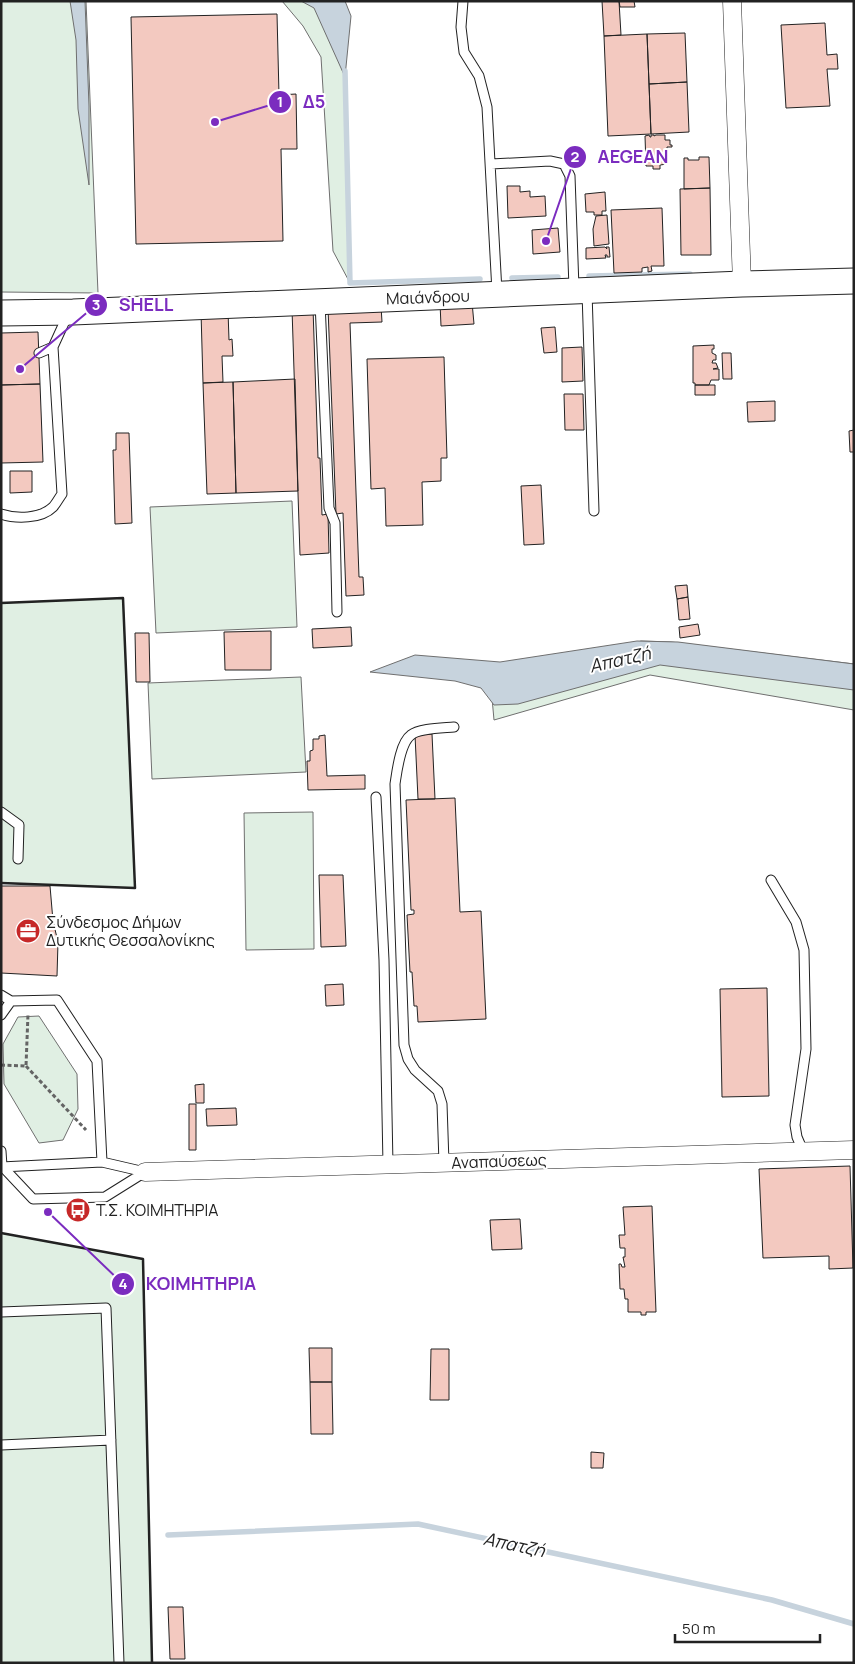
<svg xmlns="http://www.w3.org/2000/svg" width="855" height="1664" viewBox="0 0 855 1664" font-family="Manrope,sans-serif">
	<rect width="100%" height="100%" fill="#fff"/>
	<path fill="#e0efe3" stroke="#6f6f6f" d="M1,1H86L98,293L1,292Z
		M282,1H342L350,283L333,251L321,57L303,26Z
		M292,501L297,627L156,633L150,507Z
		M123,598L135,888L1,883V603Z
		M641,641L671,642L854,664V710L650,675L494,720L491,687Z
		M301,677L306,772L152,779L148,683Z
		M313,812L314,949L246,950L244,813Z
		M39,1016L77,1074L78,1109L63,1140L39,1143L4,1084L3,1044L18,1017Z
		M1,1233L143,1259L152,1663H1Z"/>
	<path fill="#c7d3dd" stroke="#6f6f6f" d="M70,1H85L89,106V185L78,109L76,40Z
		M301,1H345L351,16L345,77L314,8Z
		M637,641L678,642L854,664V690L660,665L518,704L494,705L481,688L455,681L370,672L415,655L500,662Z"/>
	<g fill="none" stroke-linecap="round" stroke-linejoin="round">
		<path stroke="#c7d3dd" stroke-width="5.5" d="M345,71L350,283L480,279
			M589,276L690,274
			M512,278L558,277
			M168,1535L418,1524L772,1600L854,1624"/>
	</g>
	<path fill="#f3c9c0" stroke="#222" d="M602,1H619L621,35L604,36Z
		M619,1H634L635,7H620Z
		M277,14L279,95L296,94L297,149H281L283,241L136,244L131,17Z
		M825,23L827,55L837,54L838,69H827L830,106L786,108L781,25Z
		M685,33L687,82L649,84L647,34Z
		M647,34L651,134L608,136L604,36Z
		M687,82L689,132L651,134L649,84Z
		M649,135L650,137H651V135H654V136L656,135H665V140H670V145H672V147H667V153H664V157H667V164L660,165V169H653V166H646L645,136Z
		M699,157H709L710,188L684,189V158H688V160H699Z
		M507,186H520V192L530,191V197L545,196L546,216L508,218Z
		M710,188L711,255H681L680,189Z
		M605,192L606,211H602V215H594V212H586L585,194Z
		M662,208L664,266H651L652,271L648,272V267L642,268V272L614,273L611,210Z
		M607,215L609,244L594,246L593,229L596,216Z
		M558,228L560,252L533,254L532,230Z
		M605,247L607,249L606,247H609L610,257H607V255H605L606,258L586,259V248Z
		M472,302L474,324L441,326L440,303Z
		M381,306L382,322L350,323L359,577H363L364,595L346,596L343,513L336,514L328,308Z
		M313,308L318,458H320L322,515L328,514L329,553L300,555L292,309Z
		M228,311L229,340L232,339L233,356H222L223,382L203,383L201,312Z
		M555,327L557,352L544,353L541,328Z
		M38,332L40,384L1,385V333Z
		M714,345V349H712V353L716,355V360H713L712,363H716L718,368L713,369H719V380H711L709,385H695V383H693V346Z
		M582,347L583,381L562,382V348Z
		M722,353H731L732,379H723Z
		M444,357L447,458H441V481L422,482L423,525L386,526L385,488L371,489L367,359Z
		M295,379L298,491L236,493L233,382Z
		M233,382L236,493L207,494L203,383Z
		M40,384L43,462L1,463V385Z
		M695,385H715V395H695Z
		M564,394H583L584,430H565Z
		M775,401V421L748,422L747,402Z
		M854,430V452H850L849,431Z
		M116,433H129L132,523L115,524L113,450H116Z
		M10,471H32V492L10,493Z
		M541,485L544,544L524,545L521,486Z
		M687,585L688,597L677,599L675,586Z
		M688,597L690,619L679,620L677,599Z
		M698,624L700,635L680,638L679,627Z
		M351,627L352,646L313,648L312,629Z
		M271,631V670H225L224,632Z
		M135,633H149L150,682H136Z
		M432,734L435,799H418L415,735Z
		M325,735L327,776L365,775V789L308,790L307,761H310V751L313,750V739H319V736Z
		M455,798L460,912L481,911L486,1019L418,1022L417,1006H414L412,972H410L407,915L414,914V910H411L406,800Z
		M319,875H343L346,946L321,947Z
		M1,886H50L53,921L58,942L57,976L1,973Z
		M343,984L344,1005L326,1006L325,985Z
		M767,988L769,1096L722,1097L720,989Z
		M204,1084V1103H196L195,1085Z
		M189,1104H196V1150H189Z
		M236,1108L237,1125L207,1126L206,1109Z
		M850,1166L853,1268L829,1269V1256L763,1258L759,1169Z
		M652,1206L656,1312H646V1315H641V1312H628V1299H625L624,1289H620L619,1264H621L622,1267H625L623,1257H625V1248H620L619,1235H625L623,1207Z
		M520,1219L522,1249L492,1250L490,1220Z
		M309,1348H332V1382H310Z
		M431,1349H449V1400H430Z
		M310,1382H332L333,1434H311Z
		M591,1452L604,1453L603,1468H591Z
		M168,1607H183L185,1659H170Z"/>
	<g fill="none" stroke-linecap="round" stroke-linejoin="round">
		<defs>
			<path id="service" d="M463,1L461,27L464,52L479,76L487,107L497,292
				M491,164L550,161L564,164L570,176L574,288
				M587,292L594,511
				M320,302L329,508L335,523L337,612
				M39,353L53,347
				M1,514C16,519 41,519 53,507C56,504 59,498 62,494L53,347L64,323L69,317
				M376,797L384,960L388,1165
				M1,812L19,825L18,859
				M771,880L796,922L804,950L806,1049L795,1125L797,1137L803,1151
				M1,995L11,1001
				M1,1015L11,1001L57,1000L97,1061L102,1162
				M1,1151L2,1166
				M444,1163L442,1104L438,1091L415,1070L408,1059L404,1045L395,784C397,771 400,743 411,735C419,728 444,728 454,727
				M1,1165L33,1199L105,1197L145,1172
				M1,1167L102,1162L145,1172
				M1,1312L106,1308L119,1663
				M1,1445L111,1440"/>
			<path id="minor" d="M732,1L742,284
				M145,1172L854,1150"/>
			<path id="secondary" d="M1,313L73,312L742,284L854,281"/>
		</defs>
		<use href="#service" stroke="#222" stroke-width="11"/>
		<use href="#minor" stroke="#222" stroke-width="19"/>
		<use href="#secondary" stroke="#222" stroke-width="27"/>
		<path stroke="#646464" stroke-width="3" stroke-dasharray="4 2.5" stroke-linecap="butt" d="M1,1065L26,1066L28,1014
			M26,1066L86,1130"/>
		<use href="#service" stroke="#fff" stroke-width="9"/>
		<use href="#minor" stroke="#fff" stroke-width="18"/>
		<use href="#secondary" stroke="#fff" stroke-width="25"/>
		<path stroke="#222" stroke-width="2.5" d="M1,603L123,598L135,888L1,883
			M1,1233L143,1259L152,1663"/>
	</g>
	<defs>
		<symbol id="office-disc" viewBox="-11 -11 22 22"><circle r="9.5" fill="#c62828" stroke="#fff"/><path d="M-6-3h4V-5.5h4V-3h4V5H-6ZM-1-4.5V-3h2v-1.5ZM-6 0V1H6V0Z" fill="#fff"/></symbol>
		<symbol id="bus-disc" viewBox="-11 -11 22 22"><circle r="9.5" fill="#c62828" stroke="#fff"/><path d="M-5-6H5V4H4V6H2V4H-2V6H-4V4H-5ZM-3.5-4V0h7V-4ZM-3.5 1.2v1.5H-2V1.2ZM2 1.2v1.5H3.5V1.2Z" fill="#fff"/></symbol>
	</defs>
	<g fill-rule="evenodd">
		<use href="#office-disc" x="14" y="917" width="28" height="28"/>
		<use href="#bus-disc" x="64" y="1196" width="28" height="28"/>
	</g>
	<g text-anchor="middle" stroke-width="4" stroke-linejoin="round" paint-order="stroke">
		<g font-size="16" fill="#222" stroke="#fff">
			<text transform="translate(428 297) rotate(-2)" y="6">Μαιάνδρου</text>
			<text transform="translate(499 1161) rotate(-2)" y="6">Αναπαύσεως</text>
		</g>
		<g font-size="16" fill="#222" stroke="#fff" text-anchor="start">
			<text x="46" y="928">Σύνδεσμος Δήμων<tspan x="46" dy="18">Δυτικής Θεσσαλονίκης</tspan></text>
			<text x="96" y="1216">Τ.Σ. ΚΟΙΜΗΤΗΡΙΑ</text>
		</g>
		<g font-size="18" font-style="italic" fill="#222" stroke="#fff">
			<text transform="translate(620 660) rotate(-13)" y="6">Απατζή</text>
			<text transform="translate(514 1545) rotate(12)" y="6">Απατζή</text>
		</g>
	</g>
	<path fill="none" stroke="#7b2cbf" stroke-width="2" d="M215 122L280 102M546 241L575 157M20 369L96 305M48 1212L123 1284"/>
	<g fill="#7b2cbf" stroke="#fff" stroke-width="2">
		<circle cx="215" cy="122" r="5"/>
		<circle cx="546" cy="241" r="5"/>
		<circle cx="20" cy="369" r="5"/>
		<circle cx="48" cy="1212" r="5"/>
		<circle cx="280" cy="102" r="12"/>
		<circle cx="575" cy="157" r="12"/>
		<circle cx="96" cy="305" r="12"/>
		<circle cx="123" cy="1284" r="12"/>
	</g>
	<g font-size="15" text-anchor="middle" font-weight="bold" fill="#fff">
		<text x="280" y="107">1</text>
		<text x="575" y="162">2</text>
		<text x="96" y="310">3</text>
		<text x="123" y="1289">4</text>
	</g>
	<g font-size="18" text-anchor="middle" font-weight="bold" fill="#7b2cbf" stroke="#fff" stroke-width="4" stroke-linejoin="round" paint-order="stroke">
		<text x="314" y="108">Δ5</text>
		<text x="633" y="163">AEGEAN</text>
		<text x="146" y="311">SHELL</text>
		<text x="201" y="1290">ΚΟΙΜΗΤΗΡΙΑ</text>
	</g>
	<rect width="855" height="1664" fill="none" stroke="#222222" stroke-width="5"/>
	<path d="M675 1634v8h145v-8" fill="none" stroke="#222222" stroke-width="2.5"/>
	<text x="682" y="1634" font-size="15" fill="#222222" stroke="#ffffff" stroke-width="4" paint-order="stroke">50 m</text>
</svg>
